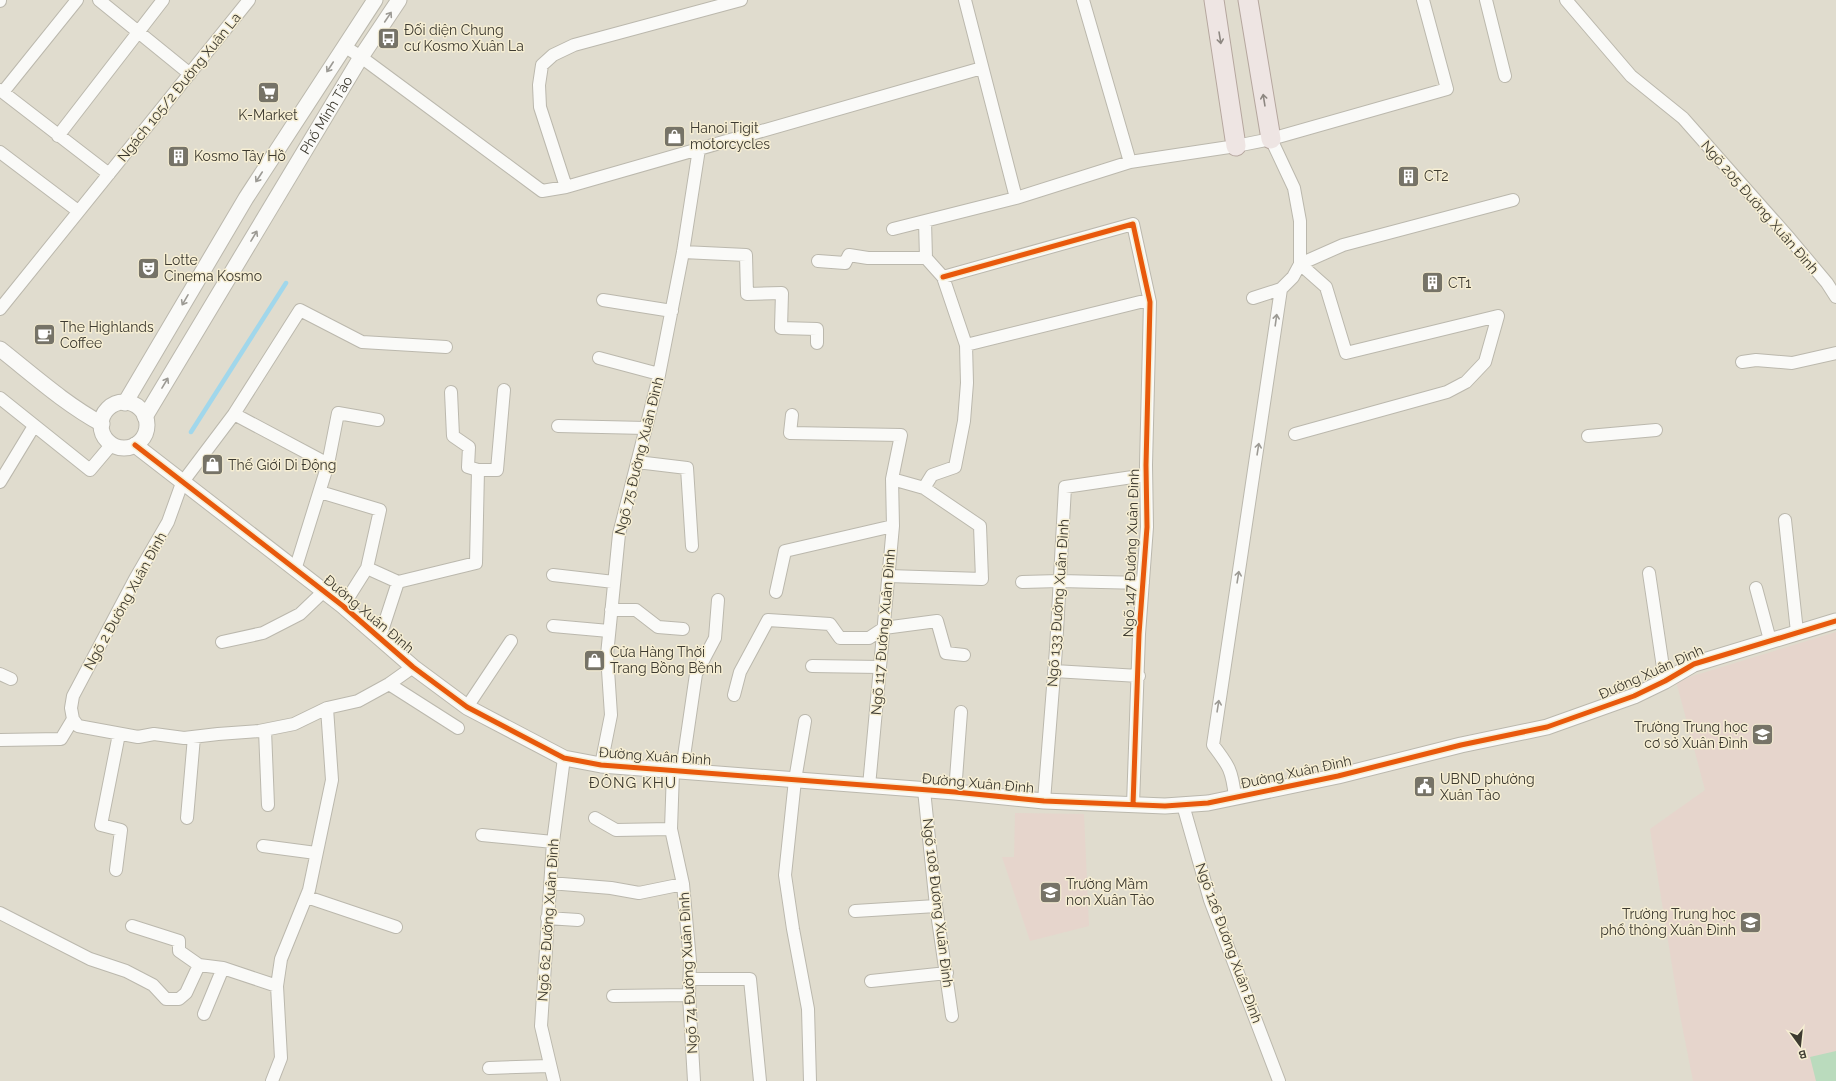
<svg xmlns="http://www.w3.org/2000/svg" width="1836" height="1081" viewBox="0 0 1836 1081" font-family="Raleway,sans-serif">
	<rect width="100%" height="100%" fill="#e0dcce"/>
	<path fill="#e6d5cc" d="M1836,632V1081H1693L1680,1015L1650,829L1705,790L1676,681Z
		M1015,813L1084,814L1089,926L1030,941L1002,857H1014Z"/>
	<path fill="#badbbd" d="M1836,1051V1081H1816L1810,1057Z"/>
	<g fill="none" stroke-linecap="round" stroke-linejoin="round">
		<path stroke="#a1d7eb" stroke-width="4.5" d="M191,432L286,283"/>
		<defs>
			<path id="minor" d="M99,0L190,74
				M965,0L1016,198
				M1083,0L1130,162
				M1486,0L1505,76
				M1566,0L1631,76L1683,118L1790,239L1827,283L1836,297
				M0,1V0
				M344,46L361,57L542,191L566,187L982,68
				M0,90L109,174
				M3,92L77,0
				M58,136L163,0
				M1271,139L1294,188L1300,221V264L1326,287L1346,353L1498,316L1485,362L1466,382L1447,392L1295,434
				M0,152L78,211
				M566,187L540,107L539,85L542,65L553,55L574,45L741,0
				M925,221L926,258
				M893,229L1016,198L1130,162L1236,146L1271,139L1447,89L1423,0
				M683,252L746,255L747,294L782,293L781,328L817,329V343
				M818,261L845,263L849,255L868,258H926L943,277L966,345L967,383L964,421L955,467L932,475L924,488
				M943,277L1133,224L1150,302L1146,465L1147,527L1139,634L1133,805
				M1253,298L1281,289L1293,277L1300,264L1343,245L1513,200
				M603,300L672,311
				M0,309L249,0
				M966,345L1140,302H1150
				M599,358L659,374
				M1742,362L1756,360L1792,363L1836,353
				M0,398L90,470L112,444
				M234,414L328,464
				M792,415L790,433L901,435L892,479L893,526L869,786
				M558,426L646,428
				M1588,436L1656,430
				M637,462L687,468L692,546
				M478,470H497L504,390
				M0,482L34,426
				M320,492L380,510L367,568L343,606
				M1785,520L1797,632
				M367,568L398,582L476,563L478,470L468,467L469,447L453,436L451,392
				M295,570L328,464L338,413L378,420
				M1649,573L1665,681
				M553,575L614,582
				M888,576L982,579L980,526L924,488L892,479
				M1022,582L1060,581L1143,583
				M1756,588L1770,640
				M776,592L785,551L893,526
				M611,610H636L658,627L683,629
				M553,626L609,631
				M380,637L398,582
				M222,642L263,633L300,614L323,592
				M812,666L880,667
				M413,667L389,684L358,701L327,708L294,724L259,731L218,734L184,738L154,734L138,737L78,726L73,719L71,708L73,696L135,579L168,522L182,483L234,414L300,310L362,342L446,347
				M1054,671L1139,676
				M0,674L11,679
				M389,684L458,728
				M734,695L740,672L768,620L830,624L840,638H869L884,628L937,621L946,653L964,655
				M467,707L511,641
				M805,721L795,780L785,875L793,929L808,1009L810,1081
				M265,730L268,805
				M0,740L61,739L73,719
				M601,765L611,715L607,655L619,534L658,380L683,252L699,149
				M682,770L696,674L715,638L718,600
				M673,771L671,829L683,884L690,961L689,995L694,1081
				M924,790L936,906L952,1016
				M955,792L961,712
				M1235,797C1232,770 1229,766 1213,745L1281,289
				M1044,801L1056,649L1065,487L1146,475
				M1183,805L1210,900L1279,1081
				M187,818L194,737
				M595,818L616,830L671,829
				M482,835L553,842
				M263,846L316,853
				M116,870L121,830L101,825L119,734
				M550,883L611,888L639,893L683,884
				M307,897L396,927
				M855,911L936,906
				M0,913L90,959L126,971L153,985L166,999H179L186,993L199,965
				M547,918L578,920
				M132,926L179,941V951L199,965L223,968L277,986
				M690,979H750L760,1081
				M871,981L947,973
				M613,996L689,995
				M204,1014L223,968
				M489,1068L549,1066
				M272,1081L281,1058L277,986L281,959L309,890L332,780L327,708
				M554,1081L541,1026L553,842L564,758"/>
			<g id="tertiary">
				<path d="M0,349C33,375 65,404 102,424"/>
				<circle cx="124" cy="425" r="23"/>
				<path d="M125,403L246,198L375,0"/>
				<path id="s1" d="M145,417L361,57L399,0"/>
				<path d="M135,445L343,606L413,667L467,707L564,758L601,765L955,792L1044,801L1165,806L1208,803L1338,776L1461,745L1547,727L1634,696L1665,681L1694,664L1836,621"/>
			</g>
			<path id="primary" d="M1214,0L1236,146
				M1248,0L1271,139"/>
		</defs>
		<use href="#minor" stroke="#bbb8ad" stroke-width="14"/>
		<use href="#tertiary" stroke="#bbb8ad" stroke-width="17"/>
		<use href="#primary" stroke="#b5a69e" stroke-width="21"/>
		<use href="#minor" stroke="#fafaf8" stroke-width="12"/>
		<use href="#tertiary" stroke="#fafaf8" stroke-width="15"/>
		<use href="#primary" stroke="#eee5e3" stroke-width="19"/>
		<defs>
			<path id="cycleway" d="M943,277L1133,224L1150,302L1146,465L1147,527L1139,634L1133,805
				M135,445L343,606L413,667L467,707L564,758L601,765L955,792L1044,801L1165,806L1208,803L1338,776L1461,745L1547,727L1634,696L1665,681L1694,664L1836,621"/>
		</defs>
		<use href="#cycleway" stroke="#f6eed3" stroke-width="8"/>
		<use href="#cycleway" stroke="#e8590c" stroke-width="5"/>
	</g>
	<defs><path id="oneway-shaft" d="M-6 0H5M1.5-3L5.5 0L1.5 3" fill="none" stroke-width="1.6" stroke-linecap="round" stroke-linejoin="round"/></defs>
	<g stroke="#9c9a94">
		<use href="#oneway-shaft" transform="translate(388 17) rotate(-56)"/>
		<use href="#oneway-shaft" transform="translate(330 67) rotate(123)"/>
		<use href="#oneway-shaft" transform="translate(259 177) rotate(123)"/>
		<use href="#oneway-shaft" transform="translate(254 236) rotate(-59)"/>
		<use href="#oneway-shaft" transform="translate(185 300) rotate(120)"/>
		<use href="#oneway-shaft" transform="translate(1276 320) rotate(-82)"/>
		<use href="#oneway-shaft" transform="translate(165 383) rotate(-59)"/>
		<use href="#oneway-shaft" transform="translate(1258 449) rotate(-81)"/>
		<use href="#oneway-shaft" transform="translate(1238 577) rotate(-81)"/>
		<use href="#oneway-shaft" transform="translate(1218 706) rotate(-81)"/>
	</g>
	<g stroke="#8d8781">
		<use href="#oneway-shaft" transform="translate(1220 38) rotate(81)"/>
		<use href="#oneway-shaft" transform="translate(1264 100) rotate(-99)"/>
	</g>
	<defs>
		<symbol id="bus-square" viewBox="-11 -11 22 22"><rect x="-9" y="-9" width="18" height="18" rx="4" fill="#767367" stroke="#f6eed3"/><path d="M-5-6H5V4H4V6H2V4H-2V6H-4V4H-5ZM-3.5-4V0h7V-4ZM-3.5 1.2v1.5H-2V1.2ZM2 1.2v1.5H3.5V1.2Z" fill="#fff"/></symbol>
		<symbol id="supermarket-square" viewBox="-11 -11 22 22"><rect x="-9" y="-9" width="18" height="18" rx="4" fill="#767367" stroke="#f6eed3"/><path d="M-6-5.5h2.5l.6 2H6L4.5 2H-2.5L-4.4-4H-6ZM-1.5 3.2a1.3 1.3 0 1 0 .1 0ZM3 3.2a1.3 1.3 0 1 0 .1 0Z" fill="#fff"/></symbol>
		<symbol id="shop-square" viewBox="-11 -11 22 22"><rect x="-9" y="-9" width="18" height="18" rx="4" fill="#767367" stroke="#f6eed3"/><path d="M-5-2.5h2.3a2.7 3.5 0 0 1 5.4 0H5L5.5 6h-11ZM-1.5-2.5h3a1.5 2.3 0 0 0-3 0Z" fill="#fff"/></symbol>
		<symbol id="building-square" viewBox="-11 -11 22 22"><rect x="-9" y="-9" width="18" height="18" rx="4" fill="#767367" stroke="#f6eed3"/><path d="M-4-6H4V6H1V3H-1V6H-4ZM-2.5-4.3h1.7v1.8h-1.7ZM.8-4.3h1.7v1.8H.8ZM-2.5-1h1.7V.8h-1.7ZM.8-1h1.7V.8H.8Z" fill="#fff"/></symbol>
		<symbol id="theatre-square" viewBox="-11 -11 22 22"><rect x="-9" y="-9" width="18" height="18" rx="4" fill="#767367" stroke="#f6eed3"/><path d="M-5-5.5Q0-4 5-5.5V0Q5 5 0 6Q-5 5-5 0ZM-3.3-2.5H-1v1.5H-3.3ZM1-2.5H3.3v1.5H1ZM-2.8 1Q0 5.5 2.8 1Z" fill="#fff"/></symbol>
		<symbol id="cafe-square" viewBox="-11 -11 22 22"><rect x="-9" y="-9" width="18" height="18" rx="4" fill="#767367" stroke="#f6eed3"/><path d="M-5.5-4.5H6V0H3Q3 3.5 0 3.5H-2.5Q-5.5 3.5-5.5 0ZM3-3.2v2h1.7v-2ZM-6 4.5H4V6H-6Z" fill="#fff"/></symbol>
		<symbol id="school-square" viewBox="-11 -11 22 22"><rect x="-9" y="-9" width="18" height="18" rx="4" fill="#767367" stroke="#f6eed3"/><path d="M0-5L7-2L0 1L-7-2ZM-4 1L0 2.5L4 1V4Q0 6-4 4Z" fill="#fff"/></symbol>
		<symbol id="civic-square" viewBox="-11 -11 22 22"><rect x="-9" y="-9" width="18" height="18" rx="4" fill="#767367" stroke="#f6eed3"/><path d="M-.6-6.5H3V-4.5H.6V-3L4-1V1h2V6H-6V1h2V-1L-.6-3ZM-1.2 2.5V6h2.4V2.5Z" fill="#fff"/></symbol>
	</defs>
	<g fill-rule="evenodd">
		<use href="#bus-square" x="376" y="26" width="25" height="25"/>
		<use href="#supermarket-square" x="256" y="80" width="25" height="25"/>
		<use href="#shop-square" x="662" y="124" width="25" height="25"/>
		<use href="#building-square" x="166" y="144" width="25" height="25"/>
		<use href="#building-square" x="1396" y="164" width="25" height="25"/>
		<use href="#theatre-square" x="136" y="256" width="25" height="25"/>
		<use href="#building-square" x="1420" y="270" width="25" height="25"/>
		<use href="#cafe-square" x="32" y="322" width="25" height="25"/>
		<use href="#shop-square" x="200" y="452" width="25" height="25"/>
		<use href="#shop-square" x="582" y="648" width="25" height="25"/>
		<use href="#school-square" x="1750" y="722" width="25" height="25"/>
		<use href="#civic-square" x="1412" y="774" width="25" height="25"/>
		<use href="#school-square" x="1038" y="880" width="25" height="25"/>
		<use href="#school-square" x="1738" y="910" width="25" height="25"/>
	</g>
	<g text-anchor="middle" stroke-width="3" stroke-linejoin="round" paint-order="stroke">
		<g font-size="14" fill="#3d3a30" stroke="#f6eed3" text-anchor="start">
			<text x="404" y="35">Đối diện Chung<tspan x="404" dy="16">cư Kosmo Xuân La</tspan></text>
			<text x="268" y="120" text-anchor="middle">K-Market</text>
			<text x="690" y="133">Hanoi Tigit<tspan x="690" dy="16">motorcycles</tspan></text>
			<text x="194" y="161">Kosmo Tây Hồ</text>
			<text x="1424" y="181">CT2</text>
			<text x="164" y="265">Lotte<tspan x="164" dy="16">Cinema Kosmo</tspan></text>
			<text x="1448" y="288">CT1</text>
			<text x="60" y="332">The Highlands<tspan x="60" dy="16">Coffee</tspan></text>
			<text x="228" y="470">Thế Giới Di Động</text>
			<text x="610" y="657">Cửa Hàng Thời<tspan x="610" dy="16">Trang Bồng Bềnh</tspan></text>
			<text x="1748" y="732" text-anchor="end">Trường Trung học<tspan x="1748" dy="16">cơ sở Xuân Đỉnh</tspan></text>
			<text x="1440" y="784">UBND phường<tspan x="1440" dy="16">Xuân Tảo</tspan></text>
			<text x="1066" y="889">Trường Mầm<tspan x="1066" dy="16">non Xuân Tảo</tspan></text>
			<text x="1736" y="919" text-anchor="end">Trường Trung học<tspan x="1736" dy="16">phổ thông Xuân Đỉnh</tspan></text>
		</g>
		<g font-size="14" fill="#3d3a30" stroke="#f6eed3">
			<text transform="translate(179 87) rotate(-51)" y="5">Ngách 105/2 Đường Xuân La</text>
			<text dy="5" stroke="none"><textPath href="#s1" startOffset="352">Phố Minh Tảo</textPath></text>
			<text transform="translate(1760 207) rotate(49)" y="5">Ngõ 205 Đường Xuân Đỉnh</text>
			<text transform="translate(639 456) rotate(-76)" y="5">Ngõ 75 Đường Xuân Đỉnh</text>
			<text transform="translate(1131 553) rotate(-88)" y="5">Ngõ 147 Đường Xuân Đỉnh</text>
			<text transform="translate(125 601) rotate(-61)" y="5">Ngõ 2 Đường Xuân Đỉnh</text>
			<text transform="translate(1058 603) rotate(-86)" y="5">Ngõ 133 Đường Xuân Đỉnh</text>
			<text transform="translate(369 614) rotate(40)" y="5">Đường Xuân Đỉnh</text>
			<text transform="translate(883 632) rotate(-85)" y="5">Ngõ 117 Đường Xuân Đỉnh</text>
			<text transform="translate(1651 672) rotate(-24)" y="5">Đường Xuân Đỉnh</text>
			<text transform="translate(655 756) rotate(4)" y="5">Đường Xuân Đỉnh</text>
			<text transform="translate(1296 772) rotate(-12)" y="5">Đường Xuân Đỉnh</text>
			<text transform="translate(978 783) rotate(5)" y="5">Đường Xuân Đỉnh</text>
			<text transform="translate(938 903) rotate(83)" y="5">Ngõ 108 Đường Xuân Đỉnh</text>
			<text transform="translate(548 920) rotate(-86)" y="5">Ngõ 62 Đường Xuân Đỉnh</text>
			<text transform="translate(1229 943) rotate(70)" y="5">Ngõ 126 Đường Xuân Đỉnh</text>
			<text transform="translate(688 973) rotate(-93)" y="5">Ngõ 74 Đường Xuân Đỉnh</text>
		</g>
		<g font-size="15" letter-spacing="1" fill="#3d3a30" stroke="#f6eed3">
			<text x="633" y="788">ĐÔNG KHU</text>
		</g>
	</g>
	<g transform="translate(1800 1045) rotate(165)" stroke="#f6eed3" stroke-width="3" paint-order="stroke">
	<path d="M0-3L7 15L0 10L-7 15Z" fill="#3d3a30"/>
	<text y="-6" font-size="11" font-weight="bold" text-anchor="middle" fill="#3d3a30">B</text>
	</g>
</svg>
